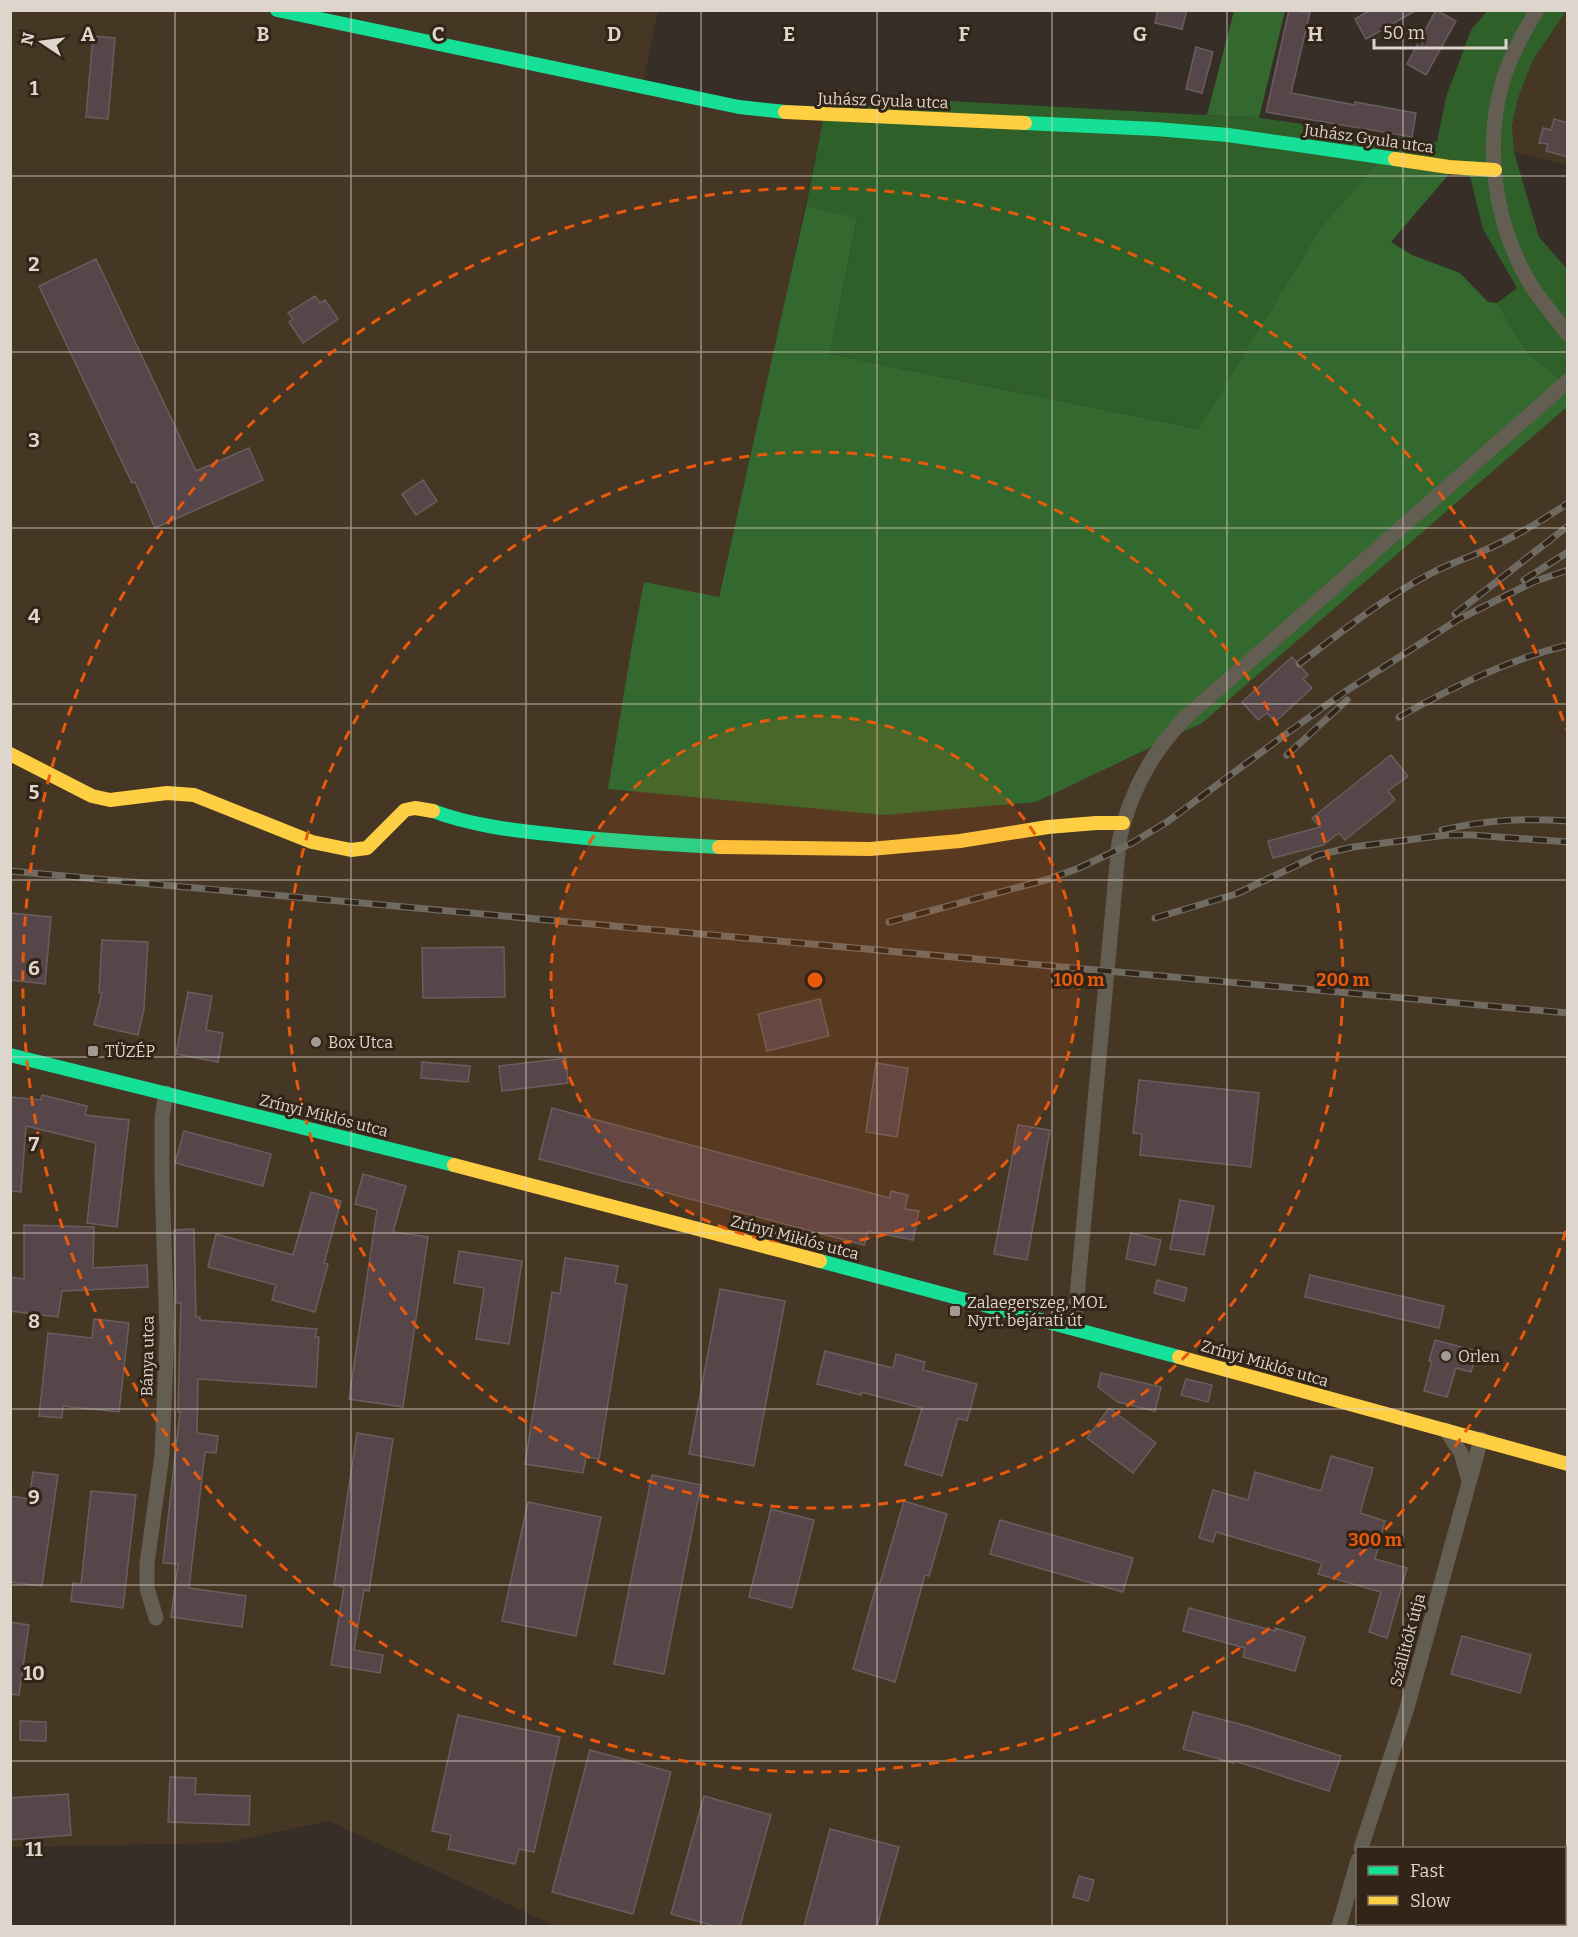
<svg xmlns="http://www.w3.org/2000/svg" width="1578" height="1937" viewBox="0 0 1578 1937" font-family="Bitter,serif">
	<rect width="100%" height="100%" fill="#362e27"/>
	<path fill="#463624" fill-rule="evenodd" d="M10,11H658L642,87L823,120L764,400L718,598L645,582L1202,723L1567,407V1926H555L329,1821L226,1843L11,1847ZM1358,1848H1564V1924H1358Z
		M1566,11H1567V165L1514,152L1512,126L1518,98L1533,60Z"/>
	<path fill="#2f602a" d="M1487,11H1566L1533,60L1518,98L1512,126L1514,152L1539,237L1567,269V386L1527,352L1497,303L1517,288L1483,229L1470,176L1449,174L1320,229L1200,429L830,354L857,219L806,206L823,120L826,94L1259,118L1437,142L1446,97L1471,30Z"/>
	<path fill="#33692e" d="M1234,11H1285L1259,118L1207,115Z
		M1380,161L1449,174L1391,242L1412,255L1460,273L1488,302L1497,303L1527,352L1567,386V407L1202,723L1036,802L884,815L608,789L632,645L644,582L719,597L806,206L857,218L830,354L1199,429L1320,229Z"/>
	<path fill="#564549" stroke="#675f5e" stroke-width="1.5" d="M1158,10H1187L1182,29L1155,23Z
		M1289,10L1310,13L1291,93L1355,105V102L1416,113L1412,137L1266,112Z
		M1370,10H1417L1366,39L1355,19Z
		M1436,10L1456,21L1426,75L1407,64Z
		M93,36L115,38L108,119L86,117Z
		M1196,47L1213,52L1202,93L1186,89Z
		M1554,119L1568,123V157L1546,151L1548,144L1539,143L1543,128L1551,130Z
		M96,259L196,471L249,448L263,480L155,528L135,482L132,483L39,286Z
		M315,296L320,303L325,300L338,319L303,343L289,322L293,319L288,313Z
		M423,480L437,501L416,515L402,494Z
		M1292,657L1308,675L1303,679L1312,688L1275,722L1267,713L1258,720L1242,702Z
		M1391,755L1408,776L1388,791L1395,800L1345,840L1339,833L1323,845L1273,858L1268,841L1320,827L1312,818Z
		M10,913L51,917L45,984L10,980Z
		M102,940L148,942L144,1009L138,1035L94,1025L102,993H99Z
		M504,947L505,997L423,998L422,948Z
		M188,992L212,996L206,1030L223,1033L218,1062L176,1054Z
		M820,999L829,1036L767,1051L758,1014Z
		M566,1058L568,1083L502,1091L499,1066Z
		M422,1062L470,1066L468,1082L421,1078Z
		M876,1063L908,1068L897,1137L866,1132Z
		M1139,1080L1259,1093L1251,1167L1140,1155L1142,1134L1133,1133Z
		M42,1095L87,1106L85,1115L129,1120L117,1227L87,1223L96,1143L26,1126L21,1192L10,1191V1097L41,1100Z
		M552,1108L890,1198L891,1191L908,1195L905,1209L919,1211L913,1240L868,1231L864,1245L539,1159Z
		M1018,1125L1050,1130L1027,1260L994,1254Z
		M184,1131L271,1154L263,1186L175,1163Z
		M363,1174L406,1186L393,1232L428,1237L403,1407L349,1399L377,1210L355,1204Z
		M311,1192L341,1201L324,1263L328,1264L315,1312L272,1300L276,1285L208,1267L216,1234L293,1255Z
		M1180,1200L1214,1206L1204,1255L1170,1249Z
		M24,1225L94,1227L93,1268L147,1265L148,1287L62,1291L58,1317L10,1311V1277L24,1279Z
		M194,1229L196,1317H200V1320L317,1329L315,1337H319L316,1387L198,1379L197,1433L218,1436L216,1453L205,1452L189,1588L246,1596L242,1627L171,1617L178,1564L163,1563L180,1412H178L181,1303H176L174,1230Z
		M1131,1233L1161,1240L1155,1265L1126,1259Z
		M459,1251L522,1261L509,1344L476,1339L484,1288L454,1283Z
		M565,1258L618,1266L615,1283L627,1285L599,1459L586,1457L583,1473L525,1464L552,1292L560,1294Z
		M1310,1275L1444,1306L1439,1328L1305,1297Z
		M1157,1280L1187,1288L1184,1301L1154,1293Z
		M720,1289L785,1301L754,1466L689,1454Z
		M94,1319L129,1323L119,1412L63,1406L62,1418L39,1416L48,1333L92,1338Z
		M1435,1340L1477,1351L1471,1372L1456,1368L1447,1397L1424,1391L1432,1361H1429Z
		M825,1351L893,1368L896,1354L925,1362L923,1370L977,1384L967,1421L958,1418L942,1476L905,1465L922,1408L861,1392V1395L817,1384Z
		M1101,1373L1161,1387L1155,1411L1118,1402L1098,1387Z
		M1186,1379L1212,1385L1208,1402L1181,1395Z
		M1109,1408L1156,1443L1133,1473L1087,1438Z
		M357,1433L393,1439L369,1591L364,1590L354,1650L383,1655L380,1673L331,1665L344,1587L334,1585Z
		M1331,1456L1373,1468L1360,1513L1385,1521L1375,1559L1407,1568L1387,1638L1369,1632L1381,1592L1318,1574L1322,1563L1216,1532L1213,1542L1199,1538L1213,1490L1248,1500L1255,1472L1321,1491Z
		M33,1472L58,1475L42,1586L10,1582V1496L29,1499Z
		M652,1475L701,1485L664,1674L614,1664Z
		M91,1491L136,1495L123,1608L71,1601L73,1583L81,1584Z
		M904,1501L947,1514L929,1576L925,1575L895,1682L853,1669L877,1583H880Z
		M528,1502L601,1517L576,1636L502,1621Z
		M771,1509L814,1520L792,1608L749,1597Z
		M1000,1520L1133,1558L1123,1592L990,1554Z
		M1189,1608L1275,1631V1628L1305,1637L1295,1671L1243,1657L1245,1648L1183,1631Z
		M10,1622L29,1625L19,1695L10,1694Z
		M1462,1636L1531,1655L1520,1693L1451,1674Z
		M1193,1712L1247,1726L1341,1756L1329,1791L1235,1761L1234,1763L1183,1749Z
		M458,1715L560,1737L534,1852L519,1849L515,1864L448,1849L451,1835L432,1831Z
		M20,1721L46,1722V1741L20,1740Z
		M590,1750L671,1772L633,1914L552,1892Z
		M170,1777L196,1778L195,1794L250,1796L249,1825L168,1822Z
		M68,1794L71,1835L10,1840V1798Z
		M704,1796L771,1815L740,1926H715L671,1914Z
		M830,1829L899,1847L877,1926H804Z
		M1079,1876L1094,1880L1088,1901L1073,1897Z"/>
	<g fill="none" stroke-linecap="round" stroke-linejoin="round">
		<path stroke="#635d52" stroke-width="15" d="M1537,10C1524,31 1512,53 1504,77C1483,144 1494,222 1529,282C1540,300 1555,317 1568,334
			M1074,1328L1119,842C1129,794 1151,753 1185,718L1568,381
			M1446,1430L1461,1453L1469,1481
			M156,1618L147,1588V1564L162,1455L167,1334L162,1180V1117L166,1093
			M1361,1848L1407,1708L1481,1439
			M1339,1926L1358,1860"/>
		<path stroke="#16e098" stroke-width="14" d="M277,10L739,107L785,112
			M1025,123L1156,129L1228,135L1395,159
			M433,811C470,825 510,830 549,834C606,841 662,844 719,847
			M10,1055L454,1165
			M820,1261L1179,1357"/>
		<path stroke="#ffcf43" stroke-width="14" d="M785,112L1025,123
			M1395,159L1449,167L1495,170
			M10,754L92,796L110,800L167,793L194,795L312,842L351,850L367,848L405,810L415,808L433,811
			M719,847L870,849L960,841L1048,827L1096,823H1123
			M454,1165L820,1261
			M1179,1357L1568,1464"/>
		<defs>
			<path id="rail" d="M1524,580L1568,552
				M1455,614L1568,526
				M1299,664C1341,632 1382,599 1428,575C1450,563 1474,556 1496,545C1521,533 1545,519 1568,503
				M1399,717C1453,687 1507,660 1568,645
				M1287,755L1347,700
				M1442,830C1487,820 1521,818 1568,821
				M10,871L1568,1013
				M1155,918L1236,894L1318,855L1353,847L1446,835H1472L1568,842
				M889,922L1049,879L1079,868L1132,843L1167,822L1290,731L1346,691L1459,619L1533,582L1568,570"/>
		</defs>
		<use href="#rail" stroke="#6f6a62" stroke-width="7"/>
		<use href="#rail" stroke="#322517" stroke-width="4.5" stroke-dasharray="14" stroke-linecap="butt"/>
	</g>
	<path fill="none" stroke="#ded6cd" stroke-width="1.5" stroke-opacity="0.55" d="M175,10V1926M351,10V1926M526,10V1926M701,10V1926M877,10V1926M1052,10V1926M1227,10V1926M1403,10V1848M10,176H1568M10,352H1568M10,528H1568M10,704H1568M10,880H1568M10,1057H1568M10,1233H1568M10,1409H1568M10,1585H1568M10,1761H1568M1403,1924V1926"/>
	<circle cx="815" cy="980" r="264" fill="#e8590c" fill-opacity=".12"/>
	<g fill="none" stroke="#e8590c" stroke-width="3" stroke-dasharray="10 8">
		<circle cx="815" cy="980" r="264"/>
		<circle cx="815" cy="980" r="528"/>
		<path d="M1566 1231A792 792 0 1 1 1566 729"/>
	</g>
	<g fill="#a39b93" stroke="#322517" stroke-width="2">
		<circle cx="316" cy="1042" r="6"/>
		<rect x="87" y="1045" width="12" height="12" rx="3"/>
		<rect x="949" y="1305" width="12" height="12" rx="3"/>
		<circle cx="1446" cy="1356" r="6"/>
	</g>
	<g text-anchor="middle" stroke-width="6" stroke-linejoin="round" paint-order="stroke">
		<g font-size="16" fill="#ded6cd" stroke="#322517">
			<text transform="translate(883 100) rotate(2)" y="6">Juhász Gyula utca</text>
			<text transform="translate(1369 138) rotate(8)" y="6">Juhász Gyula utca</text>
			<text transform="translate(324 1115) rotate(14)" y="6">Zrínyi Miklós utca</text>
			<text transform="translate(795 1237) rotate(15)" y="6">Zrínyi Miklós utca</text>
			<text transform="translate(147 1356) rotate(-89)" y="6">Bánya utca</text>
			<text transform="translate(1265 1363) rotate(16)" y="6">Zrínyi Miklós utca</text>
			<text transform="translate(1407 1640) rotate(-75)" y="6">Szállítók útja</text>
		</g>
		<g font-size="16" fill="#ded6cd" stroke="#322517" text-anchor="start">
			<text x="328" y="1048">Box Utca</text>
			<text x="105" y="1057">TÜZÉP</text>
			<text x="967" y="1308">Zalaegerszeg, MOL<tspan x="967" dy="18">Nyrt. bejárati út</tspan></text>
			<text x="1458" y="1362">Orlen</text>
		</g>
	</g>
	<g font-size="20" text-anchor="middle" font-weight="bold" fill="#ded6cd" stroke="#322517" stroke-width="6" stroke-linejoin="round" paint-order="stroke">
		<text x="88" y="41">A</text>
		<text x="263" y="41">B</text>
		<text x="438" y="41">C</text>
		<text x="614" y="41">D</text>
		<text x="789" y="41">E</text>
		<text x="964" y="41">F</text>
		<text x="1140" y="41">G</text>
		<text x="1315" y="41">H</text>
		<text x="34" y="95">1</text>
		<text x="34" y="271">2</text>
		<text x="34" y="447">3</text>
		<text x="34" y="623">4</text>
		<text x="34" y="799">5</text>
		<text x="34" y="975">6</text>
		<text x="34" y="1151">7</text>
		<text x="34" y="1328">8</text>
		<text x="34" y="1504">9</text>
		<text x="34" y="1680">10</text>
		<text x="34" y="1856">11</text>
	</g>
	<circle cx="815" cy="980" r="9" fill="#e8590c" stroke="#322517" stroke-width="3"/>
	<g font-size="18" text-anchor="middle" font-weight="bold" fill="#e8590c" stroke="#322517" stroke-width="6" stroke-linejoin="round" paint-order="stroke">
		<text x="1079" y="986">100 m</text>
		<text x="1343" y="986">200 m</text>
		<text x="1375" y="1546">300 m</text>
	</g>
	<rect width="1578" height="1937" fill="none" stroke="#ded6cd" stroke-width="24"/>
	<rect x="1356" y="1847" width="210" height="78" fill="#322517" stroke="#776c60" stroke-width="1.5"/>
	<rect x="1368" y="1866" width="30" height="9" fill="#16e098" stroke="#776c60" stroke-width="1.5"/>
	<text x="1410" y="1877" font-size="18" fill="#ded6cd">Fast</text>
	<rect x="1368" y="1896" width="30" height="9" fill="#ffcf43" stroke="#776c60" stroke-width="1.5"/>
	<text x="1410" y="1907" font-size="18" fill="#ded6cd">Slow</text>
	<g transform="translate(42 42) rotate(283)" stroke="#322517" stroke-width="4.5" paint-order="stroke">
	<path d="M0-4.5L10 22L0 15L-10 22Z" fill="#ded6cd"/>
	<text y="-9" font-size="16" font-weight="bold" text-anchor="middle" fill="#ded6cd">N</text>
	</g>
	<path d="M1374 39v9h132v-9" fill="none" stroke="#ded6cd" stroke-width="3"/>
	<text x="1383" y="39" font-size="18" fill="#ded6cd" stroke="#322517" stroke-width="4.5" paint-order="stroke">50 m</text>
</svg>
